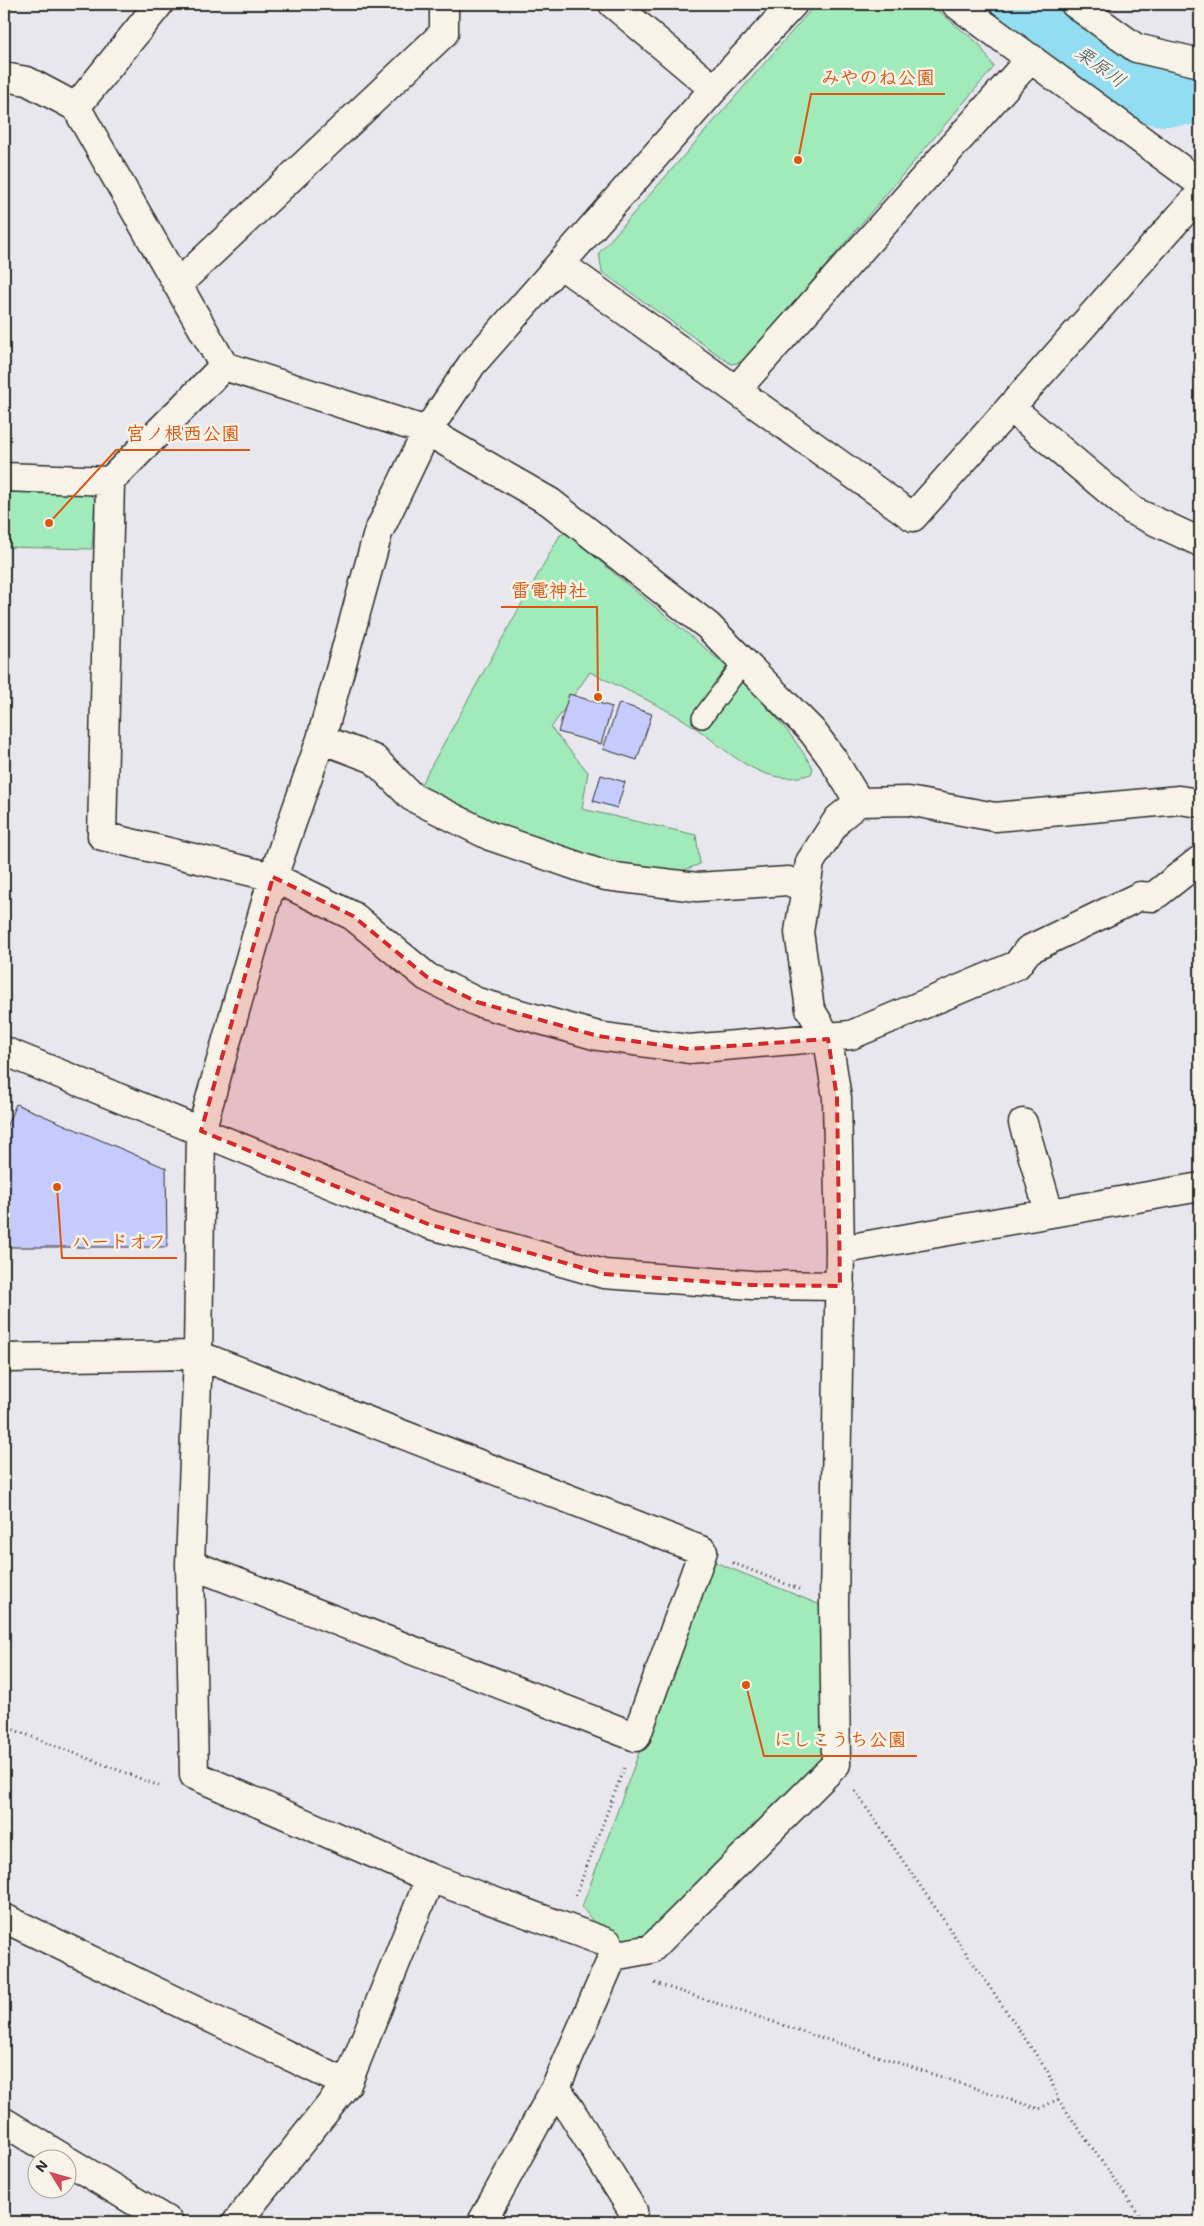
<svg xmlns="http://www.w3.org/2000/svg" width="1204" height="2226" viewBox="0 0 1204 2226" font-family="Mali,'Klee One',sans-serif">
	<rect width="100%" height="100%" fill="#e8e7ee"/>
	<filter id="ink" filterUnits="userSpaceOnUse"><feTurbulence type="fractalNoise" baseFrequency=".02" numOctaves="2"/><feDisplacementMap in="SourceGraphic" scale="10" xChannelSelector="R" yChannelSelector="G"/><feConvolveMatrix kernelMatrix="1 2 1 2 8 2 1 2 1" color-interpolation-filters="sRGB"/></filter>
	<g filter="url(#ink)">
		<path fill="#a1eab9" stroke="#668a72" d="M816,4H930L979,44L994,67L744,362L731,364L602,272L599,253Z
			M4,489L86,492L95,499L92,549L4,547Z
			M568,532C647,609 756,672 813,768L811,774C758,792 721,741 679,717C651,701 620,687 590,672L551,728L588,772L582,809L696,835L700,864L671,875L529,847L420,786L560,535Z
			M710,1560L828,1608V1763L656,1934L636,1943L598,1928L582,1907Z"/>
		<g fill="none" stroke-linecap="round" stroke-linejoin="round">
			<path stroke="#91ddf2" stroke-width="68" d="M1014,4L1090,61L1132,88L1166,92L1200,91"/>
		</g>
		<path fill="#c5cbfd" stroke="#2b2b2b" d="M569,694L612,707L601,744L558,732Z
			M619,703L652,714L637,760L603,749Z
			M601,775L625,782L617,808L593,801Z
			M16,1104L166,1168L167,1247H4V1132Z"/>
		<g fill="none" stroke-linecap="round" stroke-linejoin="round">
			<defs>
				<path id="service" d="M702,718L743,663"/>
				<path id="minor" d="M613,4L714,89
					M956,4L1200,183
					M1075,4L1136,48L1196,62L1200,61
					M4,77L27,81L76,107L224,366L427,431L550,502L708,626L812,731L832,758L859,802
					M76,107L159,4
					M560,264L913,517L1200,194
					M178,284L444,33V4
					M224,366L110,481L102,836L273,877L353,916L427,977L477,1002L598,1036L689,1049L851,1035L1017,965L1028,950L1140,896L1153,897L1200,860
					M736,390L1031,58
					M1011,408L1133,511L1200,542
					M4,477L110,481
					M321,739L374,759L412,797L490,836L606,876L697,887L788,881L805,888
					M1023,1123L1049,1212
					M840,1250L1200,1187
					M4,1358L198,1355L703,1551L636,1737L190,1564
					M4,1918L347,2084
					M613,1956L651,1949L836,1764L834,1603L840,1250L837,1098L828,1039L810,1009L799,932L810,862L838,819L859,802L908,801L995,817L1179,800L1200,803
					M556,2087L633,2211
					M4,2122L63,2158
					M68,2161L169,2222
					M237,2222L347,2084L430,1878
					M482,2222L556,2087L613,1956L608,1943L430,1878L194,1775L190,1564L198,1355L201,1131L273,877L321,739L378,533L427,431L472,364L714,89L793,4"/>
				<path id="tertiary" d="M4,1051L428,1224L604,1274L752,1285L840,1286"/>
			</defs>
			<use href="#service" stroke="#2b2b2b" stroke-width="22"/>
			<use href="#minor" stroke="#2b2b2b" stroke-width="31"/>
			<use href="#tertiary" stroke="#2b2b2b" stroke-width="31"/>
			<path stroke="#2b2b2b" stroke-width="3" stroke-dasharray="1 4" stroke-linecap="butt" d="M733,1563L801,1590
				M4,1726L162,1787
				M855,1791L1048,2072L1058,2099L1144,2222
				M576,1895L624,1768
				M655,1983L1039,2109L1058,2099"/>
			<use href="#service" stroke="#f7f3e8" stroke-width="19"/>
			<use href="#minor" stroke="#f7f3e8" stroke-width="28"/>
			<use href="#tertiary" stroke="#f7f3e8" stroke-width="28"/>
		</g>
	</g>
	<path fill="#d62828" fill-opacity="0.2" stroke="#d62828" stroke-width="4" stroke-dasharray="10 6" stroke-linejoin="round" d="M273,877L353,916L427,977L477,1002L598,1036L689,1049L828,1039L837,1098L840,1286L752,1285L604,1274L428,1224L201,1131Z"/>
	<g text-anchor="middle" stroke-width="5" stroke-linejoin="round" paint-order="stroke">
		<g font-size="19" font-style="italic" fill="#44585d" stroke="#f7f3e8">
			<text transform="translate(1101 66) rotate(36)" y="7">栗原川</text>
		</g>
	</g>
	<path fill="none" stroke="#df570e" stroke-width="2" d="M798 160L811 94H945M49 523L116 450H250M598 697L597 607H501M57 1187L62 1258H177M746 1685L764 1756H917"/>
	<g fill="#df570e" stroke="#f7f3e8" stroke-width="2">
		<circle cx="798" cy="160" r="5"/>
		<circle cx="49" cy="523" r="5"/>
		<circle cx="598" cy="697" r="5"/>
		<circle cx="57" cy="1187" r="5"/>
		<circle cx="746" cy="1685" r="5"/>
	</g>
	<g font-size="19" text-anchor="middle" font-weight="bold" fill="#df570e" stroke="#f7f3e8" stroke-width="5" stroke-linejoin="round" paint-order="stroke">
		<text x="878" y="84">みやのね公園</text>
		<text x="183" y="440">宮ノ根西公園</text>
		<text x="549" y="597">雷電神社</text>
		<text x="119" y="1248">ハードオフ</text>
		<text x="840" y="1746">にしこうち公園</text>
	</g>
	<rect width="1204" height="2226" fill="none" stroke="#f7f3e8" stroke-width="20"/>
	<rect x="10" y="10" width="1184" height="2206" fill="none" stroke="#2b2b2b" stroke-width="2" filter="url(#ink)"/>
	<g transform="translate(52 2174) rotate(307)"><circle r="24" fill="#f7f3e8" stroke="#a5a39c"/>
	<path d="M0-4L9 19L0 12L-9 19Z" fill="#d1495b"/>
	<text y="-8" font-size="14" font-weight="bold" text-anchor="middle" fill="#2b2b2b">N</text>
	</g>
</svg>
